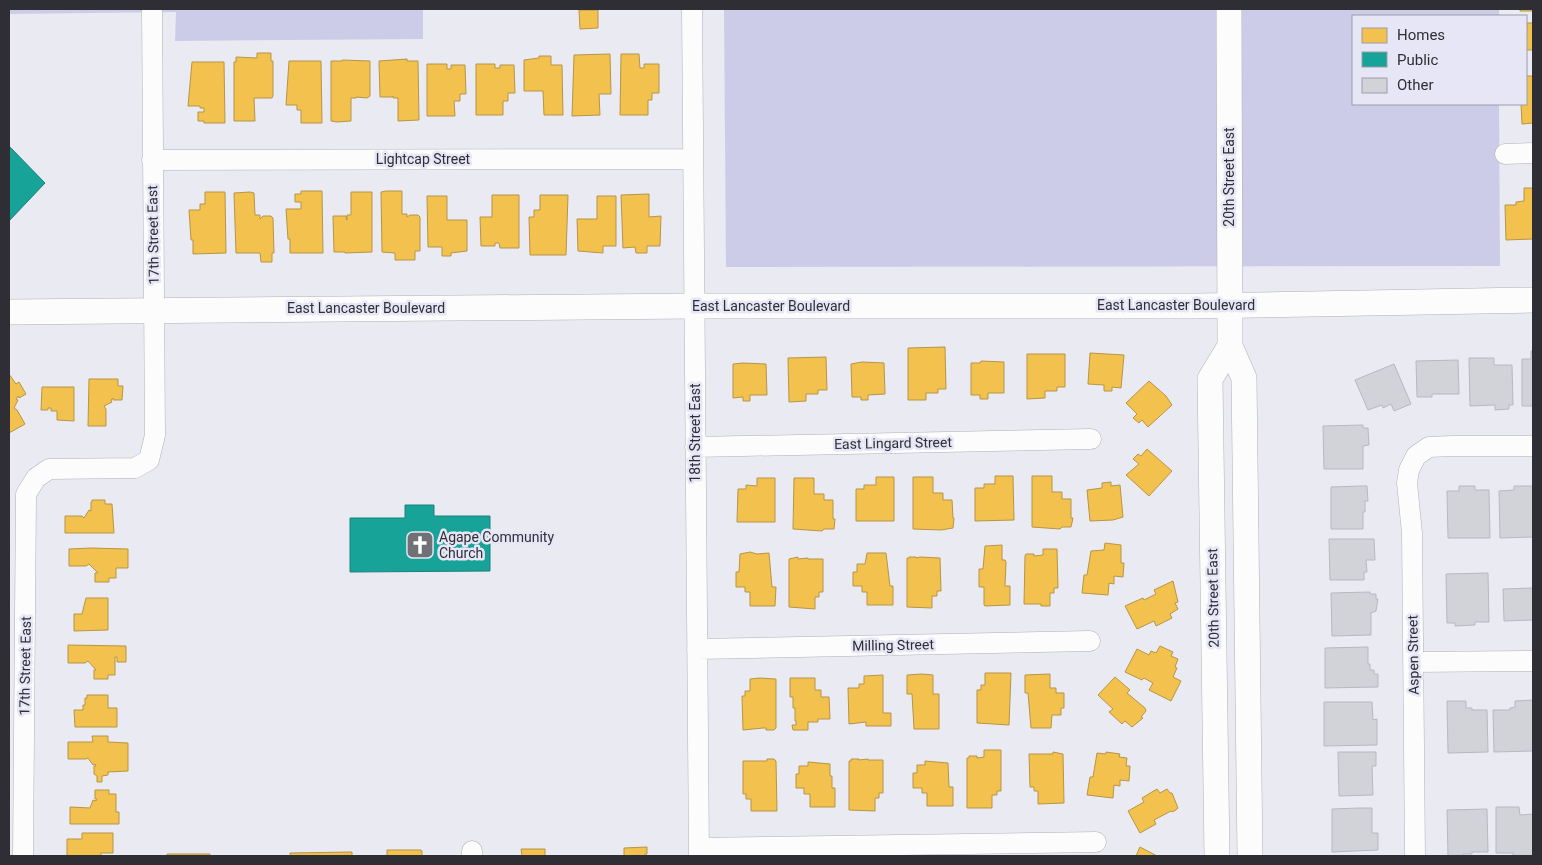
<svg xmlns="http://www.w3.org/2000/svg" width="1542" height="865" viewBox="0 0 1542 865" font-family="Roboto,sans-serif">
	<rect width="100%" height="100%" fill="#eaeaf3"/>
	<path fill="#cccce9" d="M9,9H423V39L175,41L176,12L9,14Z
		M724,9H1499V16H1353V104H1499L1500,266L726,267Z"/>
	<path fill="#f2c14e" stroke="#b79546" d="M1520,9H1533V11H1520Z
		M579,10H598V28L580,29Z
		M1527,23H1533V50H1526Z
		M257,53H271V61H273V96L272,98H254L255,121H234V62H236V57L257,58Z
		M610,54L611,94H599L600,115L572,116L574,55Z
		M621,54H639L640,68H644V64H659V93H652V100H648V115H620Z
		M539,56H551V65H562L563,115H544L543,91H524V60L539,58Z
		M407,59V61H418L419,120L398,121V98H393V96L392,97H380L379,61Z
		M342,60L370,61V96L367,98L356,97V98H351V121L337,122L331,121V61H342Z
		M289,61H321L322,123H301V110H297V105H286Z
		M192,62H224L225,123H204V121H198V112H204V108H200V106H188Z
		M427,64H447V69H451V65H465L466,94H460V101H454L455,116H427Z
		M476,64H495V68H500V65H514L515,93H508V101H503V115H476Z
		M1526,76H1533V123L1522,124L1521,104H1526Z
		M1524,188H1533V239L1506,240L1505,205H1516V202L1524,201Z
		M301,191H322L323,253H290V239H288L286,209H301V202H295V194H301Z
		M386,191H402V214H407V217L410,215H418L420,217V251H415V260H395V253L382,252L381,192Z
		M205,192H225L226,253L193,254V240H191L189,210H200V204H205Z
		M250,192L254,193L255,215H260V219L263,216H271L273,218L274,253H272V262H261L260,253H236L234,193Z
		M351,192H372V252L345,253V252H334L333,216H346L347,220V215H351Z
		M649,194V217L661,216L660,246H647V253H636L635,247L623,248L621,195Z
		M492,195H519V248H500L499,243H495V246H481L480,217H492Z
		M540,195H568L566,255H530L529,217H534V210H540Z
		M427,196H447V220H467V251L451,253V256H442V247H428Z
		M597,196H616V246H603V253L578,251L577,219H597Z
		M945,347L946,389H938V393H926V400H908V348Z
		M1090,353L1124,355L1121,388L1112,387V391H1104V385L1088,384Z
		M1027,354H1065V387H1057V391H1045V398L1027,399Z
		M826,357L827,390H818V394H806V401L789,402L788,358Z
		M981,361L1004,362V393H988V399H980V395H971V363H980Z
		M862,362L884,363L885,394L868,395V400H861V397H852L851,364Z
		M743,363L766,364L767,395H750V401H743V397L733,398V364Z
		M9,374L16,384L19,382L26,394L19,398L18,396L16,399L18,400L14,408L17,410L25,424L9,433Z
		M89,379H118V386H123L122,400H113V398L111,400L112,402L104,406L106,409V426H88Z
		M1149,381L1166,396L1172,405L1148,427L1142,420L1139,423L1133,418L1137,414L1126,403Z
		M42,387H74V421L57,420V411H51V408H48V410H41Z
		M1147,449L1172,471L1149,496L1126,475L1139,464L1133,459L1138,454L1141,456Z
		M995,476H1013L1014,520L975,521V488H984V484H995Z
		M1032,476H1052V492H1062V499H1071V518H1073L1071,527H1062L1060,529L1032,527Z
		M876,477H894V521H856V489H864V485H876Z
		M913,477H933V493H943V500H952L953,518H954L953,528L941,530L913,529Z
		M757,478H775V522H737L738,489H746V485L757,486Z
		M794,478H814V494H824V500H833V519H835L834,529H824L822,531L793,529Z
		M1111,482V486L1120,485L1123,517L1113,520L1090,521L1087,490L1102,488V483Z
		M92,500H105V504H112L114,533H65V516H82L84,518L89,510L91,511V502H92Z
		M1105,543L1121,545V563H1124L1123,577L1114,576V584L1109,583L1108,595L1082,593L1084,575H1087L1091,551L1104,550Z
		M1002,545V560H1005L1006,562L1005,586H1010V605L985,606L984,605V587H979V569H983L985,546Z
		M91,548L128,549V568H116V578H109V582H95V573H98L89,564L86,566H69V549Z
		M1043,549H1057L1058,588H1054V593H1050V606H1041V604H1024L1025,556L1026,554H1034V556L1043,555Z
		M750,552L757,554L769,553L772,587H776L775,606H750V592H745V587H736V572H739L740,554Z
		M867,553H886L890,586H893V605H867V592H862V586H853V572H857V564H865Z
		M798,557V559L808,558V559H823V592H819V597H815V609L789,607V559Z
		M909,557H916V558L920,557L940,558L941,591H937V596H932V608L907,607V558H909Z
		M1173,581L1178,602L1175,603L1178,609L1170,614L1172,618L1156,626L1154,621L1137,629L1125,606L1143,598L1144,600L1156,594L1154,590Z
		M86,598H108V630L74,631V614H82Z
		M68,645L126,646V662H117V657H115V675H108V679H94V670H96L88,661L85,663H68Z
		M1160,646L1173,652L1171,656L1178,659L1175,667L1177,668L1173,677L1181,681L1171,701L1149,690L1153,683L1144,678L1142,680L1125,672L1137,649L1149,655L1151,651L1156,653Z
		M985,673H1011L1009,725L977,723V690H981V685H985Z
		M922,674L933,675V694H939V729H914L912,694H907V675Z
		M1050,674V688H1056V693H1064V708H1061V715H1052L1051,728H1031L1028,693H1025V675Z
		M883,675V713H891V726H866V722L849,724L848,688H859V684H864V676Z
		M1115,677L1130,690L1127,693L1145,708L1146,711L1141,717L1143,718L1132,727L1125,721L1122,724L1109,712L1113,709L1098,695Z
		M760,678L776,679V728L774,730H766V728H763L743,730L742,696H745V691H750V679Z
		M790,678H815V690H821V697H829L830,719H818V722H808V730H793L792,725H796V721H795V708H793V697H790Z
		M87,695H108V708H117V727H75L74,710H83V705H85V698H87Z
		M92,736H108V742L128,743V771L108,772V775L102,776V782H97V776L94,774V766H96L95,764L93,765L88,758L86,759H68V742H93Z
		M984,750H1001V791H997V795H992V808H967V758H969V756H977V758L984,757Z
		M1053,752L1063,754L1064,803L1038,804V791H1034V787H1030L1029,754H1053Z
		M1106,752L1120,754L1119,757L1127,758L1126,766H1130L1129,781L1120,780V786L1114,785L1113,798L1087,795L1090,777H1093L1097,753L1106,754Z
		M767,759H774L776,761L777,811H751V799H746V794H743V761H767Z
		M851,759H859V760L868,759V760H883V793H879V798H875V811L849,810V761H851Z
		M925,761L948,763L949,787H953V806H927V793H922V788H913V773H917V765H925Z
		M808,762L830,764V776H832V788H835V807H810V794H804V788H796V774H799V766H808Z
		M1157,789L1160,793L1167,789L1170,793H1172L1178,808L1176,810L1172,812L1171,811L1154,820L1156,824L1140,833L1128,811L1144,802L1142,798Z
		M95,790H109V794H116V812H119V824H70V807L90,808L93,800L96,801L97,799H95Z
		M82,833H113V853H101V856H67V839H82Z
		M647,847V854H645V856H624V848Z
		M1140,847L1157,856H1136Z
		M521,849H545V856H522Z
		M387,850H421L422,851V856H387Z
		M352,852V856H290V853Z
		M167,854H210V856H167Z"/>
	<path fill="#17a398" stroke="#1e807a" d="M9,146L45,183L9,221Z
		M405,505H434V516H490V571L350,572V518H405Z"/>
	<path fill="#d2d2d9" stroke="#b8b8bf" d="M1531,351H1533V406H1522V359H1531Z
		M1469,358H1494V365H1512L1513,405H1509V409L1495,410V405L1470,406Z
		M1458,360L1459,394H1432V397H1417L1416,361Z
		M1394,364L1411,404L1394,411L1391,404L1383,408L1382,405L1368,410L1355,380Z
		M1363,425V428H1368L1369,445L1363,446V469H1324L1323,426Z
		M1361,486H1367L1368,501H1365V512H1363V529H1331V487Z
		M1459,486H1475V490H1489L1490,538H1448L1447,491H1459Z
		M1514,486H1533V537L1500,538L1499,491L1514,490Z
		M1329,539H1374L1375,560H1366L1367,572H1364V580H1330Z
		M1488,573L1489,622H1475V625L1455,626V623H1447L1446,574Z
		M1533,588V620L1504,621L1503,589Z
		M1370,592V594H1376V599H1378L1376,611L1371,613V635L1332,636L1331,593Z
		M1368,647V664H1370V670H1374V674H1378V687L1325,688V648Z
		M1533,700V751L1494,752L1493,710H1510V708L1515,707V701Z
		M1447,701H1466V708H1472V710H1487L1488,752L1448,753Z
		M1324,702H1372L1373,720L1377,719V745L1324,746Z
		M1338,752H1376V766H1372L1373,795L1339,796Z
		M1496,807H1519L1520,815L1533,814V856H1513V853H1496Z
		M1359,808H1372V833H1378V850L1332,852V809Z
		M1487,809L1488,852H1472V854H1463V856H1448L1447,810Z"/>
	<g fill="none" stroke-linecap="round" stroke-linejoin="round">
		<defs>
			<path id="minor" d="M692,9L699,856
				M1505,154L1533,153
				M152,160L693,159
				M695,447L1091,439
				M697,649L1090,641
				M1413,662L1533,661
				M699,848L1096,842
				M472,851V856
				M23,856L26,494L36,478L49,469L135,468L149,460L155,435L152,9
				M1415,856L1412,533L1407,483L1409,470L1416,456L1429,447L1452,446H1533"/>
			<path id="major" d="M1229,9L1230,346L1244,378L1250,856
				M9,312L694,306H1197L1533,300
				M1217,856L1210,379L1230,346"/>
		</defs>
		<use href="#minor" stroke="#b0b0b6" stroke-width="21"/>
		<use href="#major" stroke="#b0b0b6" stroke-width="26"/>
		<use href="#minor" stroke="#fcfcfd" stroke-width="20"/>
		<use href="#major" stroke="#fcfcfd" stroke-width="25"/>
	</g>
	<defs>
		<symbol id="church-square" viewBox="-11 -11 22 22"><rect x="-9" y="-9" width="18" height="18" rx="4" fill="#707077" stroke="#e6e6f7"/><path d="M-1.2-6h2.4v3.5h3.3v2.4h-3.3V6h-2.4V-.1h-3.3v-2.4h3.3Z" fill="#fff"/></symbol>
	</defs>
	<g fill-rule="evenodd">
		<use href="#church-square" x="404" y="529" width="32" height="32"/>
	</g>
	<g text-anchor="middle" stroke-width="5" stroke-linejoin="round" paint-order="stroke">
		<g font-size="14" fill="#2e2e34" stroke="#e6e6f7">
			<text x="423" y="164">Lightcap Street</text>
			<text transform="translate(1229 177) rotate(-90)" y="5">20th Street East</text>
			<text transform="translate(153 235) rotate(-91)" y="5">17th Street East</text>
			<text x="1176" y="310">East Lancaster Boulevard</text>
			<text x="771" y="311">East Lancaster Boulevard</text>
			<text x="366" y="313">East Lancaster Boulevard</text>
			<text transform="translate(695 433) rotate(-90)" y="5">18th Street East</text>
			<text transform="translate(893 443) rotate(-1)" y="5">East Lingard Street</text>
			<text transform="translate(1213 598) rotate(-91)" y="5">20th Street East</text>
			<text transform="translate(893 645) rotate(-1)" y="5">Milling Street</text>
			<text transform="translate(1413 655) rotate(-91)" y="5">Aspen Street</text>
			<text transform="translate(25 666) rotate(-89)" y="5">17th Street East</text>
		</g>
		<g font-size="14" fill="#2e2e34" stroke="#e6e6f7" text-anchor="start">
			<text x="439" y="542">Agape Community<tspan x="439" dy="16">Church</tspan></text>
		</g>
	</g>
	<rect width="1542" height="865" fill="none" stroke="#2e2e34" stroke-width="20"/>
	<rect x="1352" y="15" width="175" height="90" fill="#e6e6f7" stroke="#9c9ca9"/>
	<rect x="1362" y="28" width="25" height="15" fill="#f2c14e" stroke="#9c9ca9"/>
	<text x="1397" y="40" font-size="15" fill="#2e2e34">Homes</text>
	<rect x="1362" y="52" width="25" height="15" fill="#17a398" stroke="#9c9ca9"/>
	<text x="1397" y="65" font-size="15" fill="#2e2e34">Public</text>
	<rect x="1362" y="78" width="25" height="15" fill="#d2d2d9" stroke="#9c9ca9"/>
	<text x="1397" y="90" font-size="15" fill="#2e2e34">Other</text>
</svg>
